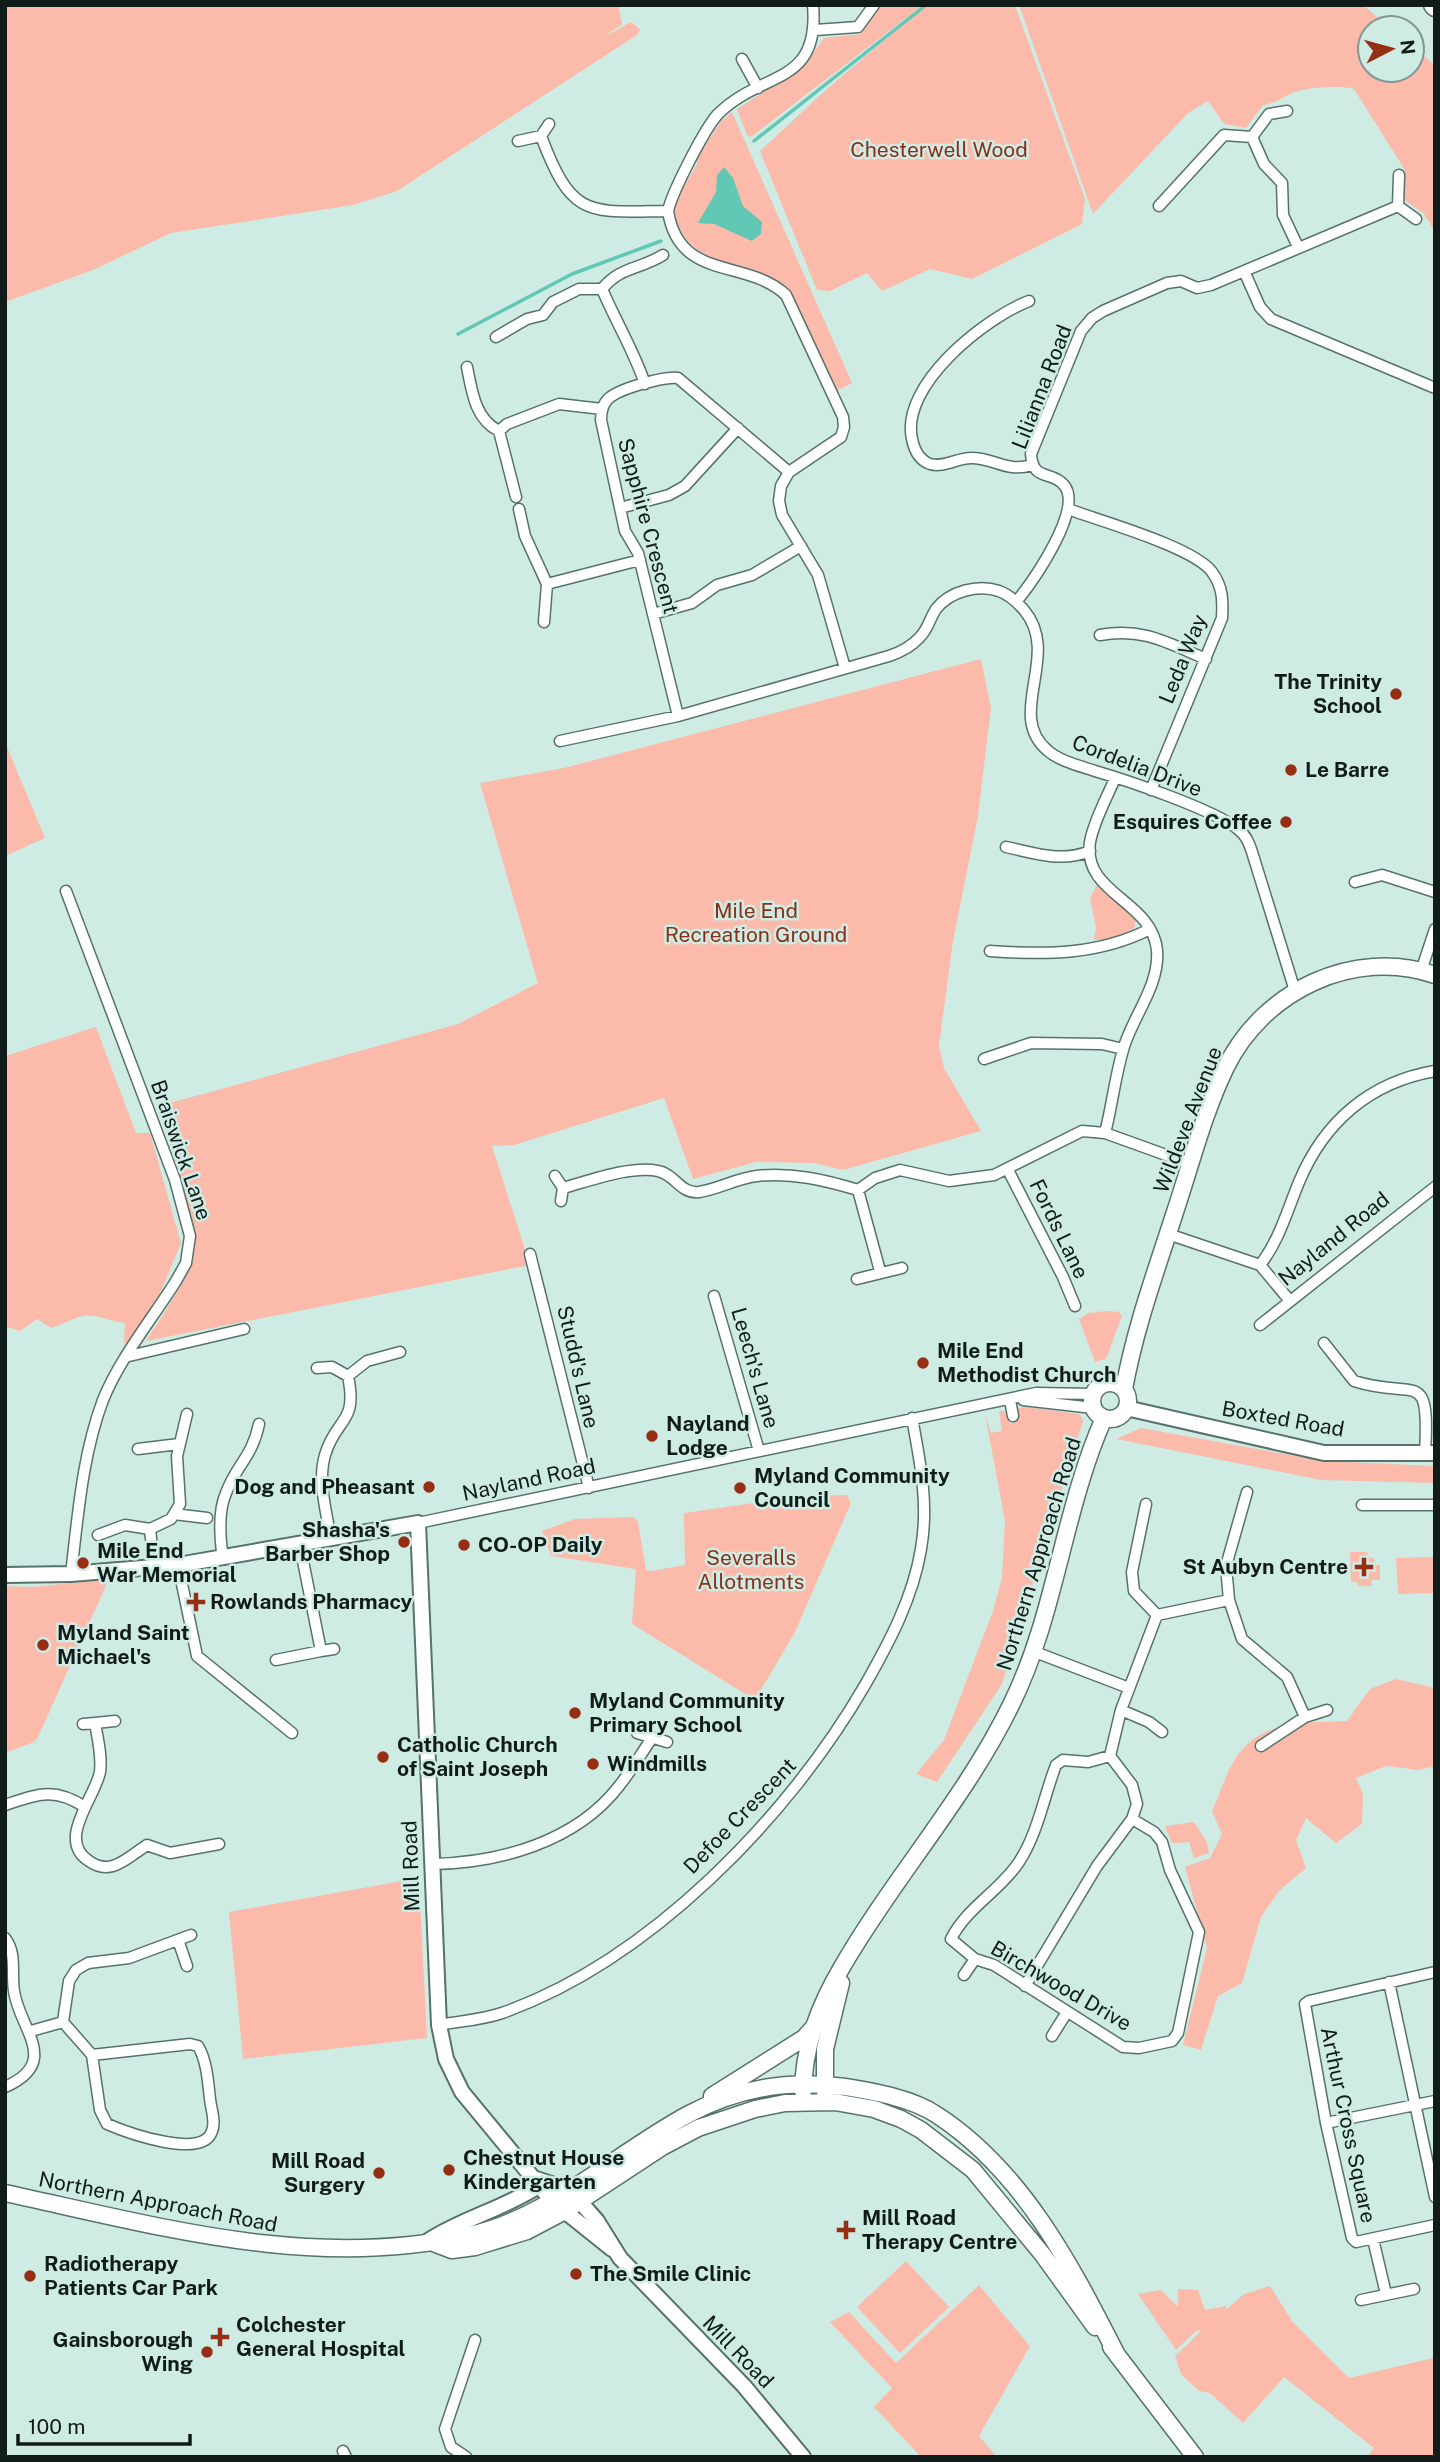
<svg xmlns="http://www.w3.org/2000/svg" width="1440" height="2462" viewBox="0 0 1440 2462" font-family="'Public Sans',sans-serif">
	<rect width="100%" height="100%" fill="#ceece4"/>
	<path fill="#fcbaaa" d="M5,5H618L622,24L604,37L631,22L640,29L637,35L397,191L353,205L171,233L93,270L5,302Z
		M882,5H923L751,137L747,135L737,109L803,67L824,38L860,34Z
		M926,5H1015L1085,199L1082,224L972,279L930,269L882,291L867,273L830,291L817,290L760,151L829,87Z
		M1019,5H1363L1390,28H1370V70H1412V46L1435,65V231L1423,213L1404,200L1405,170L1354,89C1341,85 1301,87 1288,95C1279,100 1274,103 1263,105L1246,128L1224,124L1208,101L1188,113L1093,214Z
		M732,112L852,383L837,391L785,285C744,260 680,268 673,205L697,164V158L721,121Z
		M981,659L991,708L978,816L953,941L939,1045L944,1068L981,1131L843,1170L814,1163L756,1162L693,1179L664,1098L514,1145L492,1146L530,1265L146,1341C168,1306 192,1276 196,1235L159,1106L458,1024L538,983L480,783L564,768Z
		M5,742L45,838L5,856Z
		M1097,884L1136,918L1134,928L1112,940H1094L1096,928L1090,899Z
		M96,1027L136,1133H150L181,1243L161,1291L131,1342L124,1343L125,1323C111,1322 94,1312 79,1317C70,1320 61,1325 51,1328L37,1319L20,1331L5,1326V1056Z
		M1107,1311L1119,1312L1122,1316L1106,1359L1095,1362L1079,1319L1088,1313Z
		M1026,1407L1080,1414L1083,1421L1002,1684L937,1782L916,1774L944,1740L993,1611L1002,1578L1005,1521L985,1414L991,1433L1002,1431L999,1411H1005L1010,1423L1016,1422L1018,1408Z
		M1141,1428L1323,1461L1435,1466V1483L1321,1480L1116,1439Z
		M847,1495L851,1503L795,1632L755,1700L632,1624L636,1569L551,1556L542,1531L575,1519L634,1517L638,1522L646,1570L651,1571L685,1565L684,1513L802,1496Z
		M1367,1552L1368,1557L1374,1558L1375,1565H1380V1580H1371L1372,1586H1358L1357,1582H1351L1350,1552Z
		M1435,1557V1593L1398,1594L1396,1558Z
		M109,1579L38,1737L34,1742L5,1753V1586L32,1587Z
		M1396,1679L1435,1688V1766L1419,1770L1386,1766L1356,1778L1363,1794L1362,1824L1336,1843L1306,1818L1296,1840L1306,1868L1279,1891L1261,1917L1242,1983L1218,1996L1201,2050L1183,2045L1207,1948L1185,1867L1210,1858L1222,1834L1212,1811C1220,1794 1226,1771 1237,1756C1263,1719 1307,1723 1347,1721L1370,1689Z
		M1194,1822L1207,1842L1209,1853L1194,1858L1189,1842L1172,1843L1165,1826Z
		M419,1878L427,2038L243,2059L229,1912Z
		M906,2261L949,2307L900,2353L857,2307Z
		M979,2285L1030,2346L979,2436L997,2457H921L874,2407L892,2388L830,2322L849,2312L896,2363Z
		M1270,2286L1292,2321L1349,2378L1433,2358L1435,2457H1367L1374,2448L1284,2377L1243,2423L1210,2393L1199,2391L1181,2374L1175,2356L1202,2330L1196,2331L1176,2350L1138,2294L1161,2290L1178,2307V2289L1198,2290L1205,2310L1226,2306V2310L1244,2294Z"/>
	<path fill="#61c8b5" d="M724,167L733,178L743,206L762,222L761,234L752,241L714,224L698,223L716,192L717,175Z"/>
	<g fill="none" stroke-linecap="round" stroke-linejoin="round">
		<path stroke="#61c8b5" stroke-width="3.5" d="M754,141L926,5
			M458,334L572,274L661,241"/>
		<defs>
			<path id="street" d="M813,5C820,87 762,70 718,114C705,128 672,192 668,211C679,282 747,258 786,295L843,417L844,427L841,437L789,472L781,486L779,501L782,515L818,575L845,668
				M815,30L858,27L874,5
				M742,59L758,88
				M541,136C572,219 588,212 668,211
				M1252,137L1264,164L1282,183L1283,215L1298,247
				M518,141L541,136L549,124
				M1159,206L1224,135L1252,137L1269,114L1287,111
				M1398,206L1399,175
				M1398,206L1416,219
				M1244,271L1260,307L1271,319L1435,388
				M1029,301C985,318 900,385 912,439C914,449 919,460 930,464C944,468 957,458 971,458C996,458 1006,473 1032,465
				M496,337L527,319L543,315L553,302L579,289H602
				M467,367C472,392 475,419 499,431
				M645,384C634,351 616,322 602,289C621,266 639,270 663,255
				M516,497L499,431L507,424L559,404L602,409
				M620,508L669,495L685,486L738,428
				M519,509L525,536L547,584L544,622
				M1068,509C1100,521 1194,547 1212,572C1223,587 1223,601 1222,618L1151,790
				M547,584L640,560
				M1017,601C1033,581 1084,509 1064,485C1051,470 1033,482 1031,454L1081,331L1092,318L1103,311L1167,283L1181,281L1197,288L1211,285L1398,206
				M653,614L692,603L717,585L752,575L801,546
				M1100,635C1142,627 1168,643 1206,659
				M678,716L638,553L625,531L601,420C601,412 602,405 608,399C618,389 664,376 678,378L789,472
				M560,741L678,716L889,656C901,652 912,646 920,637C928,629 930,618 936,609C950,591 978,584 999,591C1010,595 1017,602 1024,610C1062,655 1005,714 1047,750C1059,761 1080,766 1095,771C1129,781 1212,809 1238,829C1246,835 1249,843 1252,852L1295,991
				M1006,847C1035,853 1061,863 1090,851
				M1355,882L1382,875L1435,892
				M66,891L175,1180L190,1236L186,1263L176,1281C152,1319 120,1358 103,1400C82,1456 78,1516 71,1574
				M990,951C1046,955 1099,955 1150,929
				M1421,971L1435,929
				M984,1059L1031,1043L1102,1044L1123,1049
				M1105,1133C1112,1106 1115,1077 1123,1050C1132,1017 1160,986 1157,950C1152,900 1082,894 1090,842C1094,820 1107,798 1115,778
				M1008,1170L1063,1277L1075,1306
				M555,1176L563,1188L561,1201
				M563,1188C589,1181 632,1165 658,1171C675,1174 680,1194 699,1192C719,1189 737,1178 757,1176C791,1172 825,1180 858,1190L875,1178L900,1170L949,1181L994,1175L1082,1131L1105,1133L1191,1164
				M858,1190L880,1271
				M1168,1234L1260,1265L1290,1301
				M530,1254L589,1488
				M1260,1265C1279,1241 1287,1211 1299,1182C1324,1122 1370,1082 1435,1071
				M857,1279L902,1268
				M714,1296L759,1451
				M1260,1325L1435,1187
				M1324,1343L1354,1381C1416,1401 1430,1365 1425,1453
				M129,1356L244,1329
				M317,1368L332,1367L348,1376C358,1425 336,1417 325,1455C317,1482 327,1513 331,1540
				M348,1376L367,1361L400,1352
				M1010,1400L1013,1416
				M1023,1400L1093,1408
				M138,1449L179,1444
				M1247,1492L1226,1566L1229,1600L1242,1639L1287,1677L1305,1717
				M1146,1504L1132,1572L1134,1591L1157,1615
				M1362,1505H1435
				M174,1514L207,1518
				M418,1523L1036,1393L1093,1394
				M150,1529L154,1566
				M98,1535L125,1525L150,1529L171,1519L180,1504L177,1456L187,1414
				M223,1559C220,1539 218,1511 226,1493C236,1465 252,1458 259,1424
				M178,1565L197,1656L292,1733
				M321,1651L334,1649
				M1035,1652L1129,1688
				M276,1660L321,1651L300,1546
				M1121,1710L1149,1722L1162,1732
				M95,1723L115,1721
				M83,1724L95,1723C98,1740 102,1756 100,1772C95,1798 56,1840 89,1861C111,1877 128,1857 147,1845L170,1853L219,1844
				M637,1733L667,1742
				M1261,1746L1305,1717L1327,1710
				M1110,1756L1088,1762L1063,1760L1056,1765C1044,1796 1038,1833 1019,1862C1000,1891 967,1907 951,1939L975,1959L994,1965L1123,2047L1139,2048L1172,2041L1178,2033L1199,1932L1170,1870L1162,1842L1154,1832L1132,1819
				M5,1805C38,1794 54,1787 85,1807
				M432,1864C499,1863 576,1842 619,1786C631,1771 641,1754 652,1738
				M5,1938C17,1953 11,1973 14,1991C19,2029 62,2062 5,2087
				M178,1940L187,1966
				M1435,1972L1309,2001L1305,2004L1326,2123L1352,2238L1356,2242L1435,2225
				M964,1975L975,1959
				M1389,1982L1435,2197
				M1025,1986L1097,1866L1132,1819L1137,1804L1132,1785L1110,1756L1121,1710L1157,1615L1229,1600
				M63,2022L69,1981L76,1970L88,1963L129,1958L191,1935
				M439,2025C460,2021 482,2020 502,2013C649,1961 788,1818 865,1685C889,1643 913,1598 921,1549C929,1504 920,1461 912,1418
				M31,2031L63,2022L92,2055L100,2110L107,2124C128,2133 203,2160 212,2131C216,2122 211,2109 210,2099C208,2082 207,2061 198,2046L190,2044L92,2055
				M1052,2036L1067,2012
				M1326,2123L1435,2101
				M1373,2239L1386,2294
				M1361,2300L1414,2289
				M343,2451L346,2457
				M466,2457L451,2447L445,2429L475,2340"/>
			<path id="secondary" d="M1126,1408L1324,1453H1435
				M5,1575L71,1574L178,1565L418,1523L439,2025L446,2059L462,2092L552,2201L612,2249
				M533,2178L570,2190L597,2221L620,2258L744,2386L803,2457
				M428,2241C463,2218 504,2209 540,2185"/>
			<path id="primary" d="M1092 1401a18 18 0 1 1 36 0a18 18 0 1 1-36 0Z
				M1124,1389C1135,1328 1156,1271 1175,1212C1191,1164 1204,1112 1226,1067C1263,991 1354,947 1435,975
				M803,2091C804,2045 819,2006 842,1967C894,1877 965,1799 1011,1705C1056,1614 1063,1510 1104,1418
				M825,2092V2049L841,1983
				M712,2096L804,2038L812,2029
				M5,2193C158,2226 313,2271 470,2235C552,2216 616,2153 689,2114C738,2088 790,2079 845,2087C875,2092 912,2098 937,2115C1023,2171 1072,2267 1117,2355
				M431,2242L452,2250L475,2247L527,2231L563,2212L662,2147L698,2128L755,2109L785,2103L835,2102L874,2109L901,2119L921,2130L973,2170L1043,2255L1095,2327
				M1111,2347L1195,2457"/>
			<path id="highway" d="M1433,5L1435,7"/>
		</defs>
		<use href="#street" stroke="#57726c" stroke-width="13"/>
		<use href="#secondary" stroke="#57726c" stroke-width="18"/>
		<use href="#primary" stroke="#57726c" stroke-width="19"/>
		<use href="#highway" stroke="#57726c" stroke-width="21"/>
		<use href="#street" stroke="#fff" stroke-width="10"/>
		<use href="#secondary" stroke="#fff" stroke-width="14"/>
		<use href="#primary" stroke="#fff" stroke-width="16"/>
		<use href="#highway" stroke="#fff" stroke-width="18"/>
	</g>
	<g fill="#962e14" stroke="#ceece4" stroke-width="2.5">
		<circle cx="1396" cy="694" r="7"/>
		<circle cx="1291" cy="770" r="7"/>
		<circle cx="1286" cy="822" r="7"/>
		<circle cx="923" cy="1363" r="7"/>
		<circle cx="652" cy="1436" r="7"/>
		<circle cx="429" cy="1487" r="7"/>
		<circle cx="740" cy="1488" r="7"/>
		<circle cx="404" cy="1542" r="7"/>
		<circle cx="464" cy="1545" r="7"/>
		<circle cx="83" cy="1563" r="7"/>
		<path d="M1360.5 1556.5h7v7h7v7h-7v7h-7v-7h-7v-7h7z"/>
		<path d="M192.5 1591.5h7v7h7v7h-7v7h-7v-7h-7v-7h7z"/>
		<circle cx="43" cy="1645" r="7"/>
		<circle cx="575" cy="1713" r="7"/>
		<circle cx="383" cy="1757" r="7"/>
		<circle cx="593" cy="1764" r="7"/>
		<circle cx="449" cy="2170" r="7"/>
		<circle cx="379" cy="2173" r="7"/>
		<path d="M842.5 2219.5h7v7h7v7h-7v7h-7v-7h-7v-7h7z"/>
		<circle cx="576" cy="2274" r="7"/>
		<circle cx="30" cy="2276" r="7"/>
		<path d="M216.5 2326.5h7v7h7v7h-7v7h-7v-7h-7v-7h7z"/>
		<circle cx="207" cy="2352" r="7"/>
	</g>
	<g text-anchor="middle" stroke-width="5" stroke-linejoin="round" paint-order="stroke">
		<g font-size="21" fill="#8b2e18" stroke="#ceece4">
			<text x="939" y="157">Chesterwell Wood</text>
			<text x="756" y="918">Mile End<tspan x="756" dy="24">Recreation Ground</tspan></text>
			<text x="751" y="1565">Severalls<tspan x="751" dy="24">Allotments</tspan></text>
		</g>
		<g font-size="21" fill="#111c1a" stroke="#ceece4">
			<text transform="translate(1042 387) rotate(-69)" y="7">Lilianna Road</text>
			<text transform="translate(648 526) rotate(75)" y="7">Sapphire Crescent</text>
			<text transform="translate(1183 659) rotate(-68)" y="7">Leda Way</text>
			<text transform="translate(1137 766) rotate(21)" y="7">Cordelia Drive</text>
			<text transform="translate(1188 1120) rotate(-69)" y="7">Wildeve Avenue</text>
			<text transform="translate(181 1150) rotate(71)" y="7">Braiswick Lane</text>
			<text transform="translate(1059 1229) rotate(64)" y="7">Fords Lane</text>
			<text transform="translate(1334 1239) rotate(-39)" y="7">Nayland Road</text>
			<text transform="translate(578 1367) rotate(77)" y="7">Studd's Lane</text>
			<text transform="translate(755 1368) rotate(74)" y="7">Leech's Lane</text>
			<text transform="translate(1283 1419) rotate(10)" y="7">Boxted Road</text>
			<text transform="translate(529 1480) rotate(-12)" y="7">Nayland Road</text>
			<text transform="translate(1039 1554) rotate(-73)" y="7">Northern Approach Road</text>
			<text transform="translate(740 1816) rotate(-46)" y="7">Defoe Crescent</text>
			<text transform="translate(411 1866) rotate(-92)" y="7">Mill Road</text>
			<text transform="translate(1061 1986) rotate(30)" y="7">Birchwood Drive</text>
			<text transform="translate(1348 2125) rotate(78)" y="7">Arthur Cross Square</text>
			<text transform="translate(158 2202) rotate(11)" y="7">Northern Approach Road</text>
			<text transform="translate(738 2352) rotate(46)" y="7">Mill Road</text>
		</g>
		<g font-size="21" font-weight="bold" fill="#111c1a" stroke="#ceece4" text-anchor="start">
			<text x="1382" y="689" text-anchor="end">The Trinity<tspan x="1382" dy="24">School</tspan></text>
			<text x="1305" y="777">Le Barre</text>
			<text x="1272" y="829" text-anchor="end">Esquires Coffee</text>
			<text x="937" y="1358">Mile End<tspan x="937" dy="24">Methodist Church</tspan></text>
			<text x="666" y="1431">Nayland<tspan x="666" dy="24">Lodge</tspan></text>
			<text x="754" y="1483">Myland Community<tspan x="754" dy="24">Council</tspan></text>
			<text x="415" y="1494" text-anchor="end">Dog and Pheasant</text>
			<text x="390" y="1537" text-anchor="end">Shasha's<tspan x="390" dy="24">Barber Shop</tspan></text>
			<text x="478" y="1552">CO-OP Daily</text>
			<text x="97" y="1558">Mile End<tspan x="97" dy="24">War Memorial</tspan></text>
			<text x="1348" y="1574" text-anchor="end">St Aubyn Centre</text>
			<text x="210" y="1609">Rowlands Pharmacy</text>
			<text x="57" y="1640">Myland Saint<tspan x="57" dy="24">Michael's</tspan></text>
			<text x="589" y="1708">Myland Community<tspan x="589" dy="24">Primary School</tspan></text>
			<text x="397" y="1752">Catholic Church<tspan x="397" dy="24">of Saint Joseph</tspan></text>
			<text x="607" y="1771">Windmills</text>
			<text x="463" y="2165">Chestnut House<tspan x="463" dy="24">Kindergarten</tspan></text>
			<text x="365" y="2168" text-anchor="end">Mill Road<tspan x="365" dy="24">Surgery</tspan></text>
			<text x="862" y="2225">Mill Road<tspan x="862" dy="24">Therapy Centre</tspan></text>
			<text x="44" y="2271">Radiotherapy<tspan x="44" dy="24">Patients Car Park</tspan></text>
			<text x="590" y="2281">The Smile Clinic</text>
			<text x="236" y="2332">Colchester<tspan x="236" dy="24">General Hospital</tspan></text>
			<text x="193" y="2347" text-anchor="end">Gainsborough<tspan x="193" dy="24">Wing</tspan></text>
		</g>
	</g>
	<rect width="1440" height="2462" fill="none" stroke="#111c1a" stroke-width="14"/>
	<g transform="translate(1391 49) rotate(84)"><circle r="33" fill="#ceece4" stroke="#829993" stroke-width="2"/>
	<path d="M0-5L12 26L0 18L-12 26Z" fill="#962e14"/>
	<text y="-10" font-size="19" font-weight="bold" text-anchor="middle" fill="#111c1a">N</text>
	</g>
	<path d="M18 2434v10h172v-10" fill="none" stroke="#111c1a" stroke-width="3.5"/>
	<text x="28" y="2434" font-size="21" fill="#111c1a" stroke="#ceece4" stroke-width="5" paint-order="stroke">100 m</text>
</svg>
